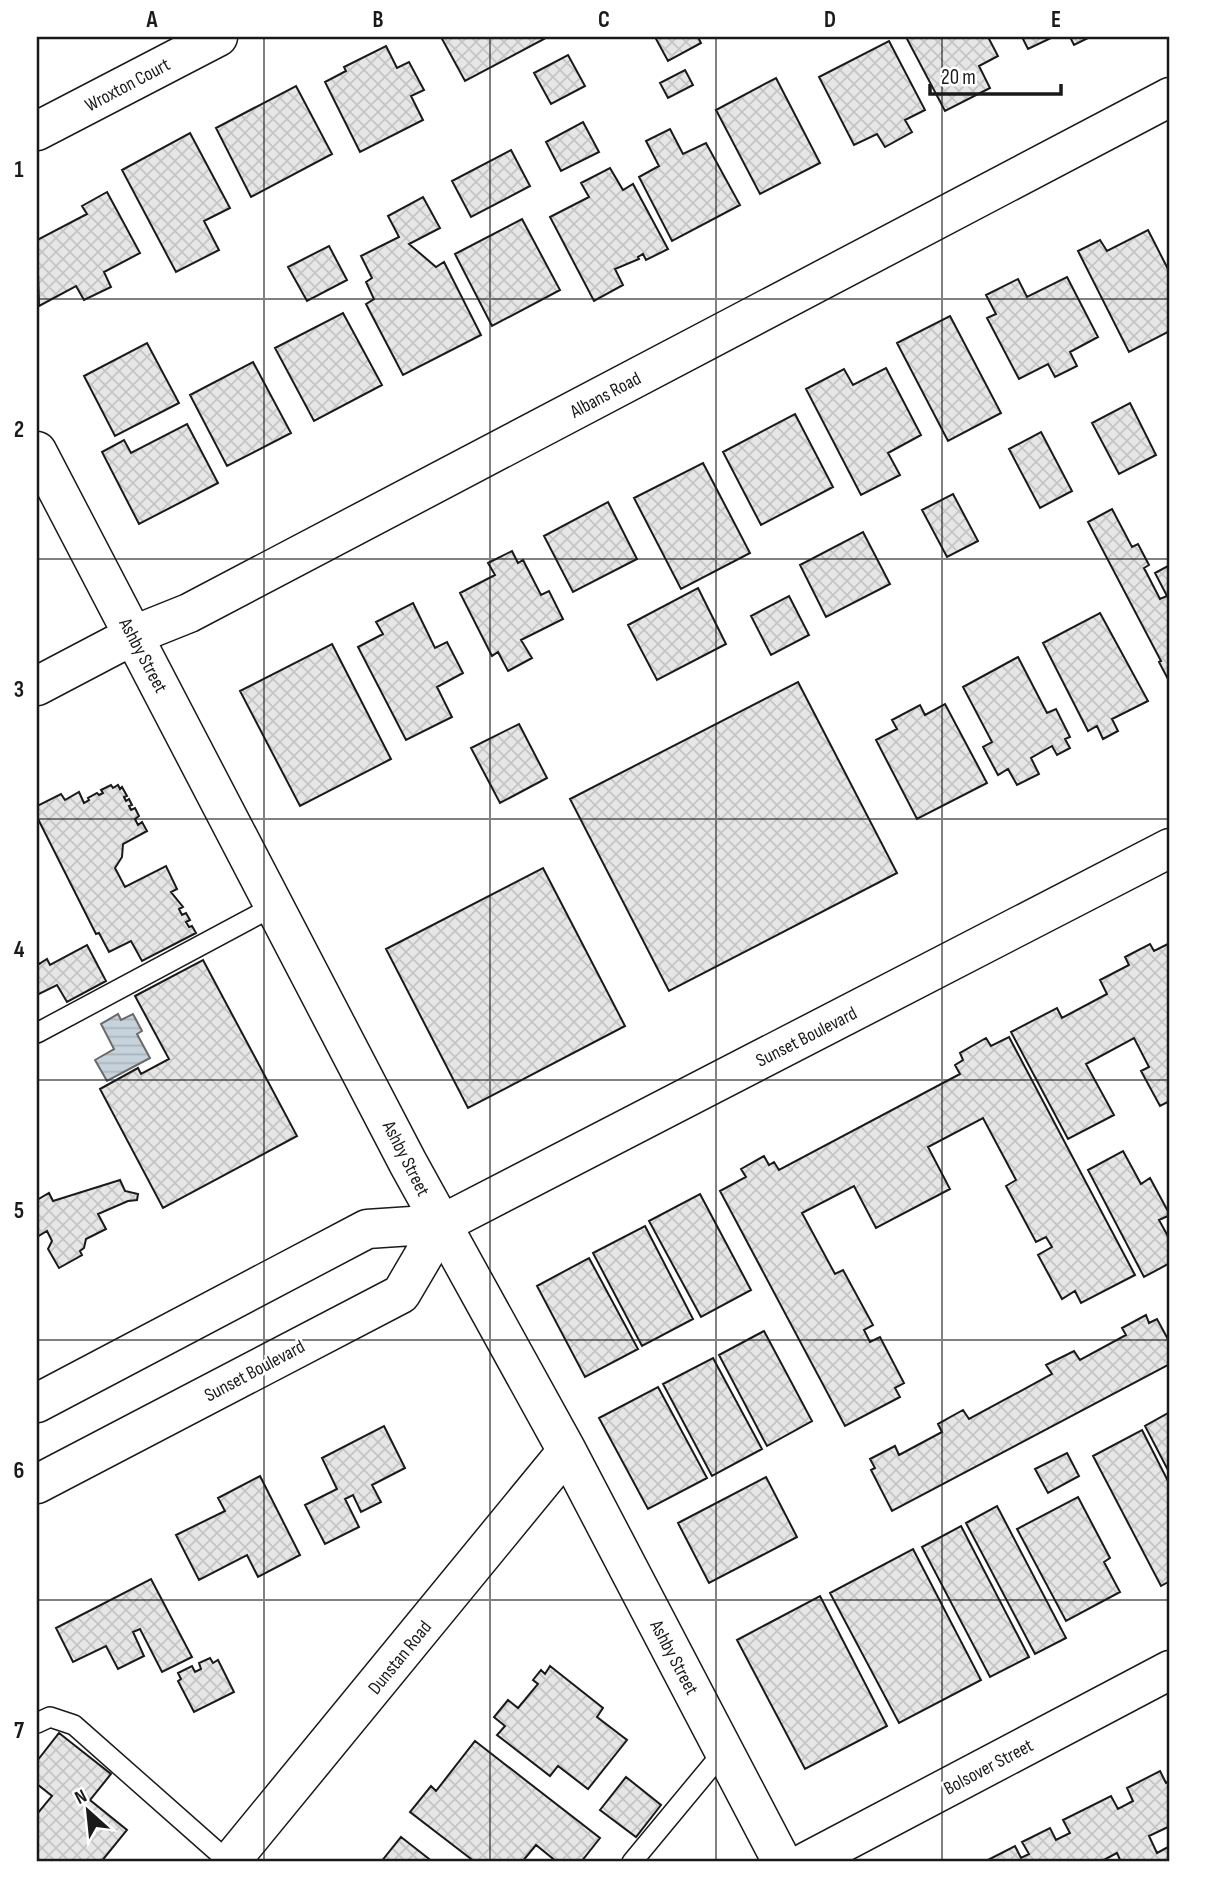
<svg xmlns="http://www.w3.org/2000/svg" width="1207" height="1899" viewBox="0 0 1207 1899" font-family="'Sofia Sans Condensed',sans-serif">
	<defs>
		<pattern id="water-rules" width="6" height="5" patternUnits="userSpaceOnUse" patternTransform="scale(1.75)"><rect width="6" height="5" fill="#c6d2dc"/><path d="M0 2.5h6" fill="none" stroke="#aab4bc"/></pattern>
		<pattern id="building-cross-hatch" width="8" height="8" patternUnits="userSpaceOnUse" patternTransform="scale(1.75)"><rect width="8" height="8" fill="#e6e6e6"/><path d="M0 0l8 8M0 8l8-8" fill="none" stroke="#c5c5c5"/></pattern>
	</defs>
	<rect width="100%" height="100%" fill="#fff"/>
	<path fill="url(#water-rules)" stroke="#6a6a6a" stroke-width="2" d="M118,1014L121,1020L133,1014L142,1031L137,1034L150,1058L107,1081L95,1060L114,1049L101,1024Z"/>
	<path fill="url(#building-cross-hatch)" stroke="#1a1a1a" stroke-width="2" d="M441,37H542L544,39L465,81Z
		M655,37H698L701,43L668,61Z
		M906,37H988L998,56L979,66L990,88L945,111Z
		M1022,37H1053L1028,49Z
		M1070,37H1090L1074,45Z
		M889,41L925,110L905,120L912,132L885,147L877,134L854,145L819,77Z
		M386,46L397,68L409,62L424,90L411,96L423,120L360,152L325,82L346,71L344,67Z
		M568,55L585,86L551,104L534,73Z
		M685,70L693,85L668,98L660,83Z
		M776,78L820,163L760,194L716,110Z
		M296,86L332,154L251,197L216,128Z
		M583,122L599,152L561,171L546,142Z
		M670,129L683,154L706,143L740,205L672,241L639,177L659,166L646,141Z
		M190,133L230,208L204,221L219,250L176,272L122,170Z
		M511,150L530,186L471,217L452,181Z
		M610,168L623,190L633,184L668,249L646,260L643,254L638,257L639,259L615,269L623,285L594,301L550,217L589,197L581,183Z
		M107,192L140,253L104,272L111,287L84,300L76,286L39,306L37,240L87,214L82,206Z
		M423,197L440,228L409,244L436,267L444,262L481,335L403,375L366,304L374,299L366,282L372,278L361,256L399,237L388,216Z
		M522,219L560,290L492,326L455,254Z
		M1148,230L1170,273V331L1129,352L1078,251L1100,240L1107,251Z
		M329,246L347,280L307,301L288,267Z
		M1067,277L1098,337L1070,352L1077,366L1055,377L1048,364L1019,379L987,318L996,314L986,295L1018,279L1027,297Z
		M343,313L382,385L314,421L275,348Z
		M950,316L1001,413L948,441L897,343Z
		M147,343L179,403L115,436L84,376Z
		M253,362L291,433L227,466L190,395Z
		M886,368L921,435L888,453L900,475L861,495L806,389L844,369L853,385Z
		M1130,403L1156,455L1119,474L1092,423Z
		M795,414L833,487L761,525L723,452Z
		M187,424L218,483L139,524L102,452L124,440L131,453Z
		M1041,432L1072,491L1040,508L1009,449Z
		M703,463L750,553L681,589L634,498Z
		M953,494L978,541L947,557L922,510Z
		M608,502L637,559L573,592L544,536Z
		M1112,509L1132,547L1138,544L1149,565L1144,568L1160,599L1167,596L1155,573L1170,565V683L1159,662L1161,661L1088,522Z
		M863,532L890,584L826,617L800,565Z
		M512,551L518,563L523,560L541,595L549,591L563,619L521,640L532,658L508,671L498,652L492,656L460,593L495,575L488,563Z
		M698,588L726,644L657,680L628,625Z
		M789,596L809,635L771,655L751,616Z
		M413,603L435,648L447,642L463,673L437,687L452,717L406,740L358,647L383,634L376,622Z
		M1100,613L1148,701L1112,719L1118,731L1103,739L1097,726L1088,731L1043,643Z
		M332,644L391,759L300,806L240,691Z
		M1018,657L1047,713L1056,709L1070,737L1065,739L1070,748L1057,755L1052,746L1031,758L1039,774L1017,785L1008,769L998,775L983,747L992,742L963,687Z
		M798,682L897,873L669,991L570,799Z
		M945,704L987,783L917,819L876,740L897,729L892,720L920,705L925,715Z
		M519,724L547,778L500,803L471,748Z
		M111,785L113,788L118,785L120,789L122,787L127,796L124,797L126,801L129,799L132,805L129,806L131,810L135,808L139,816L135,819L138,825L142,822L147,831L123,844L122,857L115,868L125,887L166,866L177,889L171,892L183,907L179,909L182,915L186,913L190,920L186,922L189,927L192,926L196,933L142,961L131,941L109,952L99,933L96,934L37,817V806L61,794L65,800L79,792L84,803L89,800L88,798L97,793L99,795L103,793L101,790Z
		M543,868L625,1026L468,1108L386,949Z
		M1150,944L1154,951L1168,944L1170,949V1101L1160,1106L1141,1071L1149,1067L1134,1038L1086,1064L1114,1115L1068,1139L1011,1032L1057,1008L1062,1018L1107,994L1100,980L1129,965L1125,957Z
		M87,945L106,981L67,1002L57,985L37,995V960L39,964L47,959L50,965Z
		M203,960L297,1136L163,1208L100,1089L138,1068L141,1074L169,1059L135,996Z
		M1009,1037L1135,1275L1081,1303L1075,1291L1062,1299L1038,1255L1052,1247L1046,1237L1036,1242L1006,1186L1016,1180L983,1118L928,1147L950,1189L876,1228L854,1186L802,1213L835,1274L843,1270L873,1325L864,1330L870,1342L880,1337L904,1383L895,1388L900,1397L845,1426L720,1191L746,1177L741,1169L764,1156L769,1165L774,1162L779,1170L960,1074L955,1065L963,1060L960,1053L986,1038L991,1046Z
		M1123,1151L1141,1184L1150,1178L1170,1215L1159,1220L1170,1240V1263L1144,1277L1088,1170Z
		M120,1180L125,1191L138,1194L137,1200L128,1201L98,1214L106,1229L86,1239L84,1248L80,1251L82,1255L59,1268L48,1249L52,1241L47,1231L37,1237V1200L49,1193L53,1201Z
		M700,1194L751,1290L701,1317L649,1221Z
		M645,1226L693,1319L642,1346L593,1253Z
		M589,1258L638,1349L585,1377L537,1286Z
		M1146,1315L1149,1323L1157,1319L1170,1343V1364L892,1511L871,1470L875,1468L870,1459L895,1446L899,1455L942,1432L938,1424L963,1410L969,1419L1052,1374L1046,1365L1074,1351L1080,1360L1126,1335L1122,1328Z
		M764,1331L812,1421L767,1446L719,1355Z
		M713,1358L762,1449L712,1476L663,1384Z
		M658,1387L707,1478L648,1509L599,1418Z
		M1170,1412V1474L1145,1426Z
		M384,1426L405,1468L372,1485L381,1502L361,1512L353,1495L345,1499L359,1527L325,1544L305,1505L337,1489L322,1458Z
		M1142,1430L1170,1485V1581L1161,1586L1093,1456Z
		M1067,1453L1079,1476L1048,1493L1035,1469Z
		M260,1476L300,1555L258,1577L247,1555L199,1580L176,1535L225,1511L218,1498Z
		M766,1477L797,1537L709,1583L678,1523Z
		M1078,1497L1110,1558L1104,1562L1120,1592L1066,1621L1017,1529Z
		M997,1506L1066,1638L1035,1654L966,1523Z
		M961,1526L1029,1657L990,1677L922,1547Z
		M913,1549L981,1680L899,1723L830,1593Z
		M151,1579L192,1657L162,1672L140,1629L133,1632L144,1656L118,1669L106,1646L73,1662L56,1628Z
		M820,1596L887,1726L805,1769L737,1640Z
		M210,1658L213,1663L218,1660L234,1692L194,1712L178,1681L181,1679L178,1673L192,1666L195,1672L201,1669L199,1663Z
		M550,1666L603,1708L597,1717L627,1740L588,1789L558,1766L550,1776L497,1735L505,1726L494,1717L508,1700L518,1708L538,1684L533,1680L541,1670L545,1674Z
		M59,1733L111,1774L90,1800L127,1830L101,1862H37V1814L52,1796L37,1784V1761Z
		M475,1741L600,1838L581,1862H557L536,1845L522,1862H475L410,1812L431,1786L436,1791Z
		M1160,1771L1166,1783L1170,1781V1826L1149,1836L1157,1853L1170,1846V1862H1121L1117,1853L1100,1862H984L1015,1846L1021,1858L1029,1854L1022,1842L1050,1828L1056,1840L1070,1833L1063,1820L1111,1796L1118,1809L1133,1801L1127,1788Z
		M626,1777L661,1805L636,1837L600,1810Z
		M401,1837L433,1862H381Z"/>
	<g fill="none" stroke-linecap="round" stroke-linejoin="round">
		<defs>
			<path id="service" d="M37,1033L276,905
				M37,1723L50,1717L74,1725L229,1862
				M632,1862L724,1751"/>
			<path id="minor" d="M37,131L218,37
				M37,451L408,1163L567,1451L782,1862
				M37,686L134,635L189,613L1170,97
				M230,1862L567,1451
				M806,1862L1170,1670"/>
			<path id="tertiary" d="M37,1403L367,1229L442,1224L1170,848
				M37,1484L401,1294L442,1224"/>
		</defs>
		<use href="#service" stroke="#1a1a1a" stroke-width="22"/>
		<use href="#minor" stroke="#1a1a1a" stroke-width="41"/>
		<use href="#tertiary" stroke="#1a1a1a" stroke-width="41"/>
		<use href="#service" stroke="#fff" stroke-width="19"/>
		<use href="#minor" stroke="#fff" stroke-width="38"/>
		<use href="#tertiary" stroke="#fff" stroke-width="38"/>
	</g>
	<path fill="none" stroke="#1a1a1a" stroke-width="2" stroke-opacity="0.55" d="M264,37V1862M490,37V1862M716,37V1862M942,37V1862M37,299H1170M37,559H1170M37,819H1170M37,1080H1170M37,1340H1170M37,1600H1170"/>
	<g text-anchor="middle" stroke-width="5" stroke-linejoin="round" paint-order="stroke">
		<g font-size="19" fill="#1a1a1a" stroke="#fff">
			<text transform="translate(127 84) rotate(-28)" y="7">Wroxton Court</text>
			<text transform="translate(605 394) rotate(-28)" y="7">Albans Road</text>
			<text transform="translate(144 655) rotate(62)" y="7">Ashby Street</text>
			<text transform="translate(806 1036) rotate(-27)" y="7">Sunset Boulevard</text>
			<text transform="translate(407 1158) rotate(63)" y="7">Ashby Street</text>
			<text transform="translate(254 1370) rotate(-28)" y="7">Sunset Boulevard</text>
			<text transform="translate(399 1657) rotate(-51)" y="7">Dunstan Road</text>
			<text transform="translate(675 1657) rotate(62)" y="7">Ashby Street</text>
			<text transform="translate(988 1766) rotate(-28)" y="7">Bolsover Street</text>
		</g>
	</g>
	<rect width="1207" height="1899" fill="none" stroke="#ffffff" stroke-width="77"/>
	<g transform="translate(88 1811) rotate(333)" stroke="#ffffff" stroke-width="5" paint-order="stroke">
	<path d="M0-5L12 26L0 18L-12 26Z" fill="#1a1a1a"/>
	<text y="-10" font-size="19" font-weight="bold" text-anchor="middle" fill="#1a1a1a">N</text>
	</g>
	<path d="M930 84v10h131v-10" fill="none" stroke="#1a1a1a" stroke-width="3.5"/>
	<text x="941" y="84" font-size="21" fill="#1a1a1a" stroke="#ffffff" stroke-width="5" paint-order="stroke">20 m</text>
	<rect x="38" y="38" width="1130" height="1822" fill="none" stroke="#1a1a1a" stroke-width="2.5"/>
	<g font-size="23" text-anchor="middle" font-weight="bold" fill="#1a1a1a">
		<text x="152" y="27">A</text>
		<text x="378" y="27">B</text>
		<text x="604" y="27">C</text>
		<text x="830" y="27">D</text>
		<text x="1056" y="27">E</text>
		<text x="19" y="177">1</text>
		<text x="19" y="437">2</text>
		<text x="19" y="697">3</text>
		<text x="19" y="957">4</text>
		<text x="19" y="1218">5</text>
		<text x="19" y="1478">6</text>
		<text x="19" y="1738">7</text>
	</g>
</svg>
